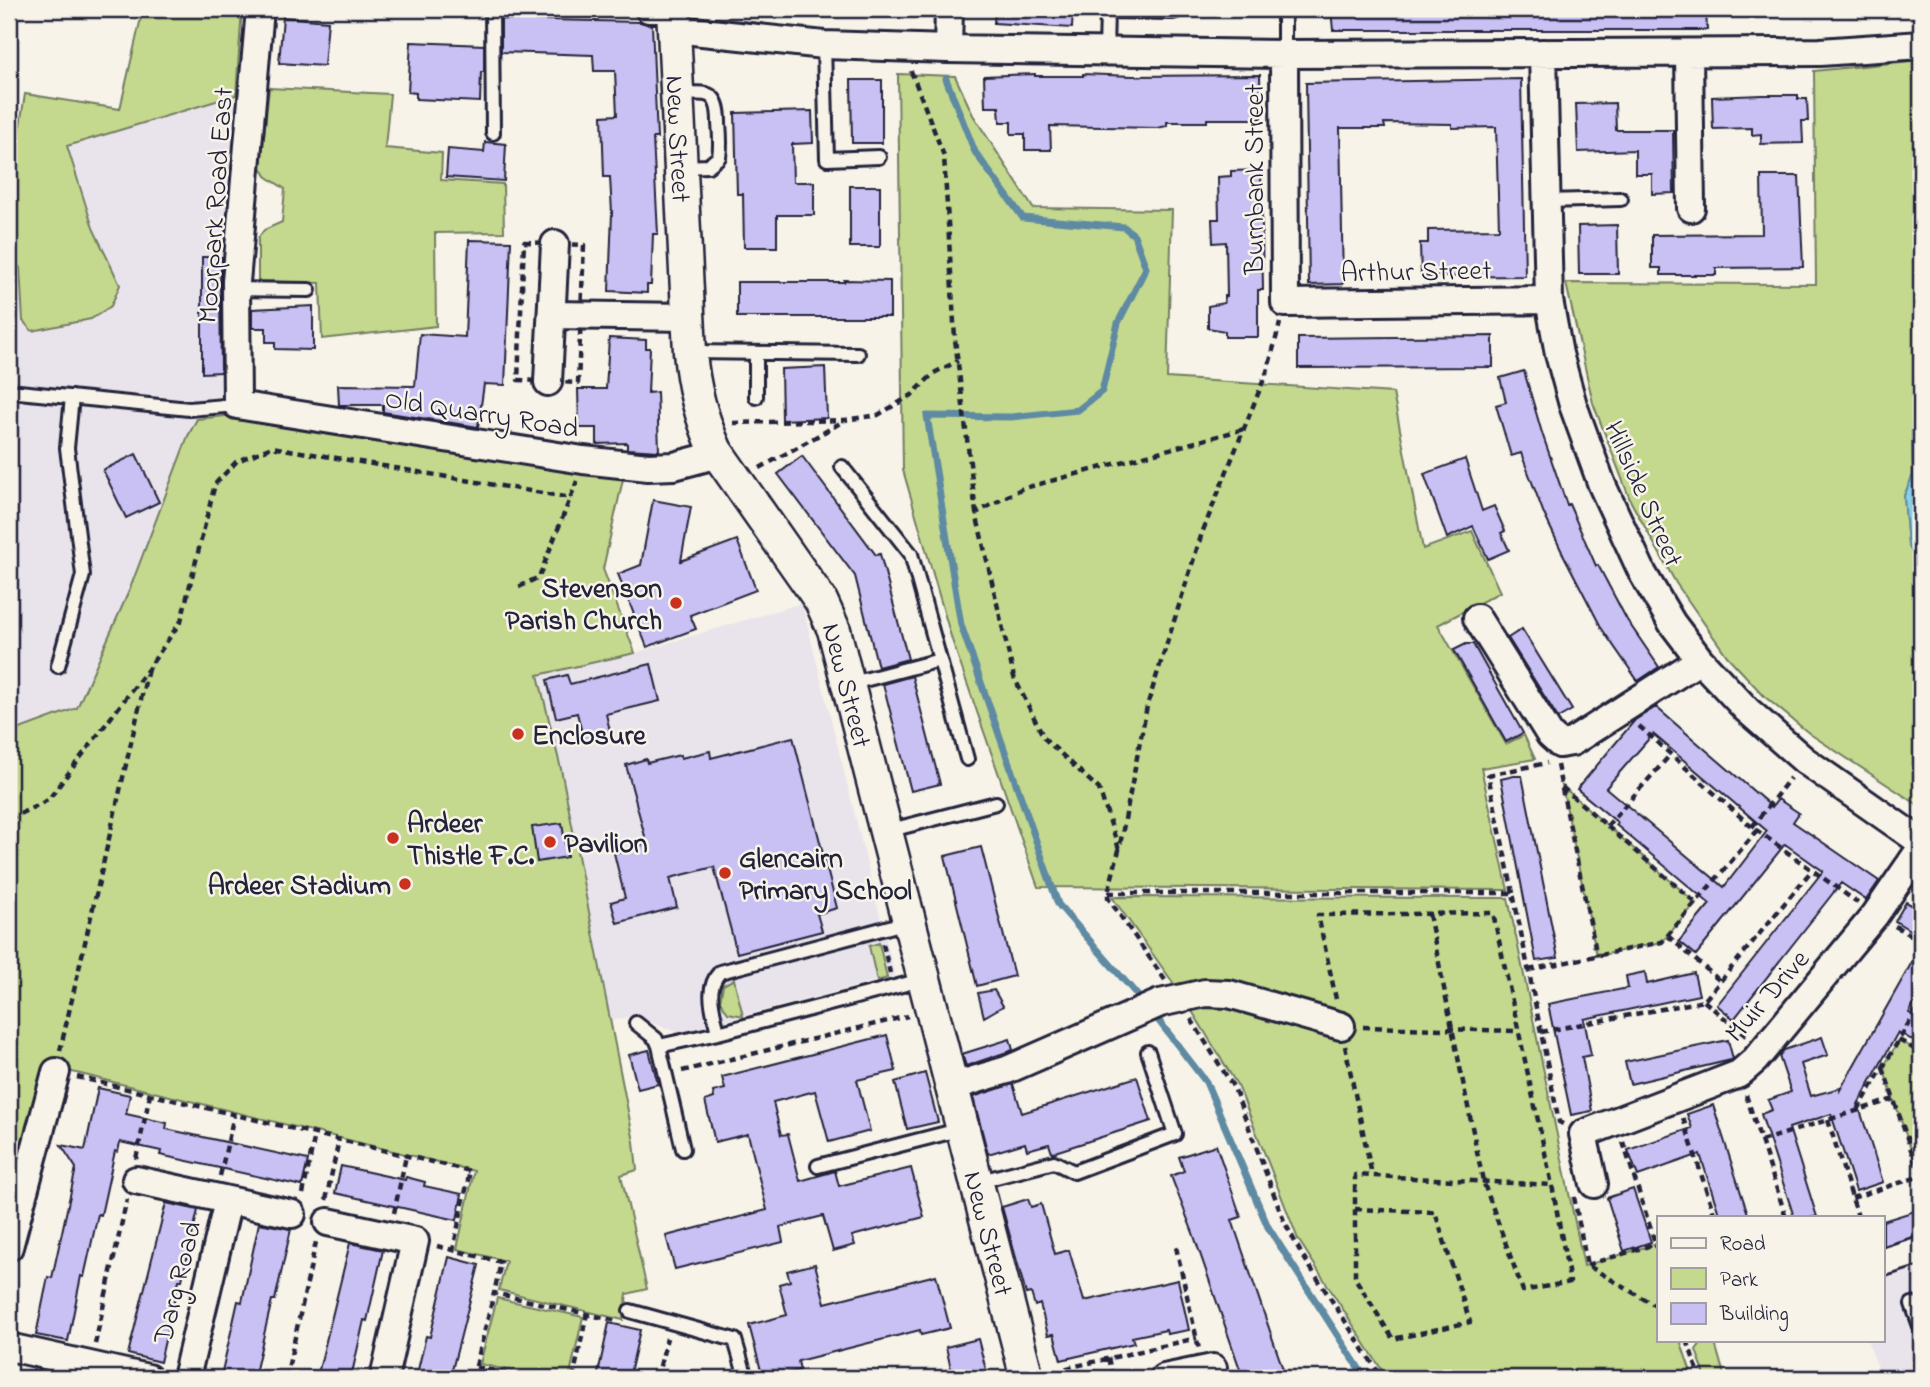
<svg xmlns="http://www.w3.org/2000/svg" width="1930" height="1387" viewBox="0 0 1930 1387" font-family="'Indie Flower',sans-serif">
	<rect width="100%" height="100%" fill="#f7f3e8"/>
	<filter id="ink" filterUnits="userSpaceOnUse"><feTurbulence type="fractalNoise" baseFrequency=".0143" numOctaves="2"/><feDisplacementMap in="SourceGraphic" scale="14" xChannelSelector="R" yChannelSelector="G"/><feConvolveMatrix kernelMatrix="1 2 1 2 8 2 1 2 1" color-interpolation-filters="sRGB"/></filter>
	<g filter="url(#ink)">
		<path fill="#e9e4eb" d="M236,95L226,257L229,416L197,419L188,436L129,591L77,709L9,733V256L20,268L23,321L120,285L93,228L67,146Z
			M802,603L895,976L679,1033L644,1020L637,1015L611,1021L561,769L538,674L635,653Z
			M1921,1260V1378H1882L1867,1340H1883V1274Z"/>
		<path fill="#c4d98e" stroke="#737e64" stroke-width="2" d="M143,9H242L236,95L67,146L93,228L120,285L111,306L91,319L32,331L23,321L20,268L9,256V132H19L25,94L120,109Z
			M1921,60V366L1912,426L1913,475L1904,496L1908,545L1921,568V807L1810,734L1765,697L1727,656L1676,583L1631,502L1593,403L1566,283L1816,284L1814,71Z
			M898,74L955,76L973,115L1033,208L1172,210L1167,378L1393,393L1423,549L1472,531L1500,592L1438,625L1506,744L1524,735L1535,759L1481,768L1508,890L1038,887L952,640L903,470Z
			M269,88L390,94L385,148L442,153L441,180L503,184L504,232L435,233L436,326L322,339L320,283L258,281V238L264,230L282,222L285,189L266,176L261,167Z
			M235,415L623,479L603,569L635,653L538,675L561,769L634,1142L637,1170L621,1175L647,1289L627,1294L623,1320L499,1290L506,1261L457,1249L474,1171L52,1067L9,1198V733L77,708L129,591L188,436L197,419Z
			M1562,786L1696,903L1662,942L1597,956Z
			M1112,897L1508,898L1584,1266L1655,1244L1659,1255V1340H1680L1693,1378H1387L1298,1239L1239,1088L1184,998Z
			M879,943L887,978L877,981L869,946Z
			M734,979L743,1016H744L728,1013L720,1001L723,985Z
			M1899,1040L1921,1053L1920,1176L1883,1068Z
			M497,1298L583,1317L569,1378H542L480,1364Z
			M1703,1340H1714L1725,1378H1706L1696,1350Z"/>
		<path fill="#87d0e8" stroke="#5f8aa3" stroke-width="2" d="M1921,366V568L1908,545L1904,496L1913,475L1912,426Z"/>
		<g fill="none" stroke-linecap="round" stroke-linejoin="round">
			<path stroke="#5f8aa3" stroke-width="7" d="M946,79L975,152L1023,218L1124,227L1134,235L1146,268L1118,323L1102,391L1078,410L1011,417L927,416L961,625L1058,904L1144,1003
				M1152,1012L1206,1082L1268,1227L1365,1378"/>
		</g>
		<path fill="#c9c1f3" stroke="#22223b" stroke-width="2" fill-rule="evenodd" d="M995,9H1073L1072,28L994,23Z
			M1331,9H1706L1707,30H1333Z
			M283,17L328,21L324,66L279,63Z
			M501,19L640,22L652,25L657,138H653L658,234H653L651,285H647V293L609,291L612,213L610,177H604L602,116L617,115L615,71H594L593,55L501,52Z
			M411,42L484,45V72H481L480,102L416,99V93L408,92Z
			M1035,74V76H1083V74L1133,76L1260,75L1261,119H1207V122H1167V126L1157,128L1050,126L1051,150H1025V134H1011V122H1000L999,107H985L984,76Z
			M1521,79L1525,276L1421,277L1420,243H1428V230L1499,229L1496,127L1452,128V124L1384,123L1385,128H1340L1343,284L1309,285L1306,83Z
			M851,80H882V143H852Z
			M1762,95H1798V99H1807L1808,121H1802L1803,143L1761,144V134L1752,135V128L1713,129L1712,97Z
			M1615,103L1616,130H1673L1674,193L1652,194V174H1635V150L1578,152L1576,104Z
			M812,111L813,143L792,144L793,182H814V215H777V247H744L743,194H737L735,113Z
			M485,142L506,144L504,181L446,177L448,149L484,152Z
			M1261,170L1263,290H1258V337H1225V331L1208,328V306L1224,303V296H1227L1226,242L1213,243L1212,219H1219L1218,177L1231,176V171Z
			M1761,176H1799L1803,267L1716,268V275H1661V268H1652V235L1762,234Z
			M850,186H880V247H850Z
			M1617,225L1618,274H1579L1578,226Z
			M469,240L511,241L505,385L484,384L478,427L383,412V405H339L338,385L415,386L420,334L465,337Z
			M202,257H222L220,282L221,372L202,373Z
			M844,280L890,281V317H737V282H844Z
			M313,306V350L275,349V342H266V328H252V309Z
			M1493,336V367L1298,368V338Z
			M609,338L646,340V348H650L648,393L657,392L659,451L627,449V443L597,444V428H579L578,389H606Z
			M825,367L827,418L782,420L781,369Z
			M1524,371L1542,433L1567,505L1569,504L1596,566L1598,565L1627,620L1659,667L1638,681L1602,629L1562,552L1544,514L1521,453L1511,456L1496,405L1506,402L1500,378Z
			M136,454L159,502L126,518L103,470Z
			M802,456L876,555L880,554L908,659L878,667L855,576L778,474Z
			M1465,459L1482,511L1494,506L1505,531L1501,533L1509,550L1488,559L1473,526L1447,538L1424,474Z
			M653,500L691,507L681,561L737,540L756,590L690,615L696,629L647,647L618,574L641,565Z
			M1522,629L1572,710L1558,718L1508,638Z
			M1466,644H1473L1523,733L1506,742L1454,650Z
			M651,664L660,701L606,714L611,735L584,741L577,713L556,718L547,680L567,675L570,684Z
			M912,676L940,784L911,791L883,684Z
			M1656,707L1772,807L1778,799L1799,813L1793,822L1879,881L1866,900L1841,883L1734,1019L1717,1005L1823,871L1785,844L1696,955L1679,941L1710,904L1616,825L1618,823L1577,789L1635,720ZM1653,734L1767,831L1724,887L1606,788Z
			M793,737L837,908L817,914L822,931L737,953L714,867L670,878L677,907L617,923L611,902L625,898L614,853L647,844L626,765L646,759L647,763L680,755L681,758L710,751L711,758Z
			M1514,776H1522L1558,958L1536,961L1501,779Z
			M562,823L567,857L537,862L532,827Z
			M981,847L1014,976L977,986L945,856Z
			M1906,902L1921,910V937L1895,921Z
			M1921,946V991L1909,1013L1921,1020V1045L1898,1032L1858,1104L1883,1182L1856,1191L1831,1114L1789,1128L1817,1217H1794L1761,1114L1772,1110L1768,1100L1791,1092L1779,1056L1784,1050L1822,1037L1828,1055L1801,1064L1811,1096L1840,1088V1090Z
			M1645,972L1647,984L1694,973L1699,995L1584,1019L1591,1055L1582,1057L1592,1111L1571,1115L1548,1004L1628,988L1626,976Z
			M994,990L1003,1006L984,1017L978,993Z
			M887,1035L896,1071L857,1080L870,1131L829,1142L815,1091L773,1102L781,1135L788,1134L800,1181L835,1171L839,1186L911,1168L924,1217L852,1236L855,1245L833,1251L823,1216L780,1227L783,1242L675,1269L666,1236L767,1210L748,1134L715,1142L705,1101L714,1098L713,1092L725,1089L722,1077Z
			M1010,1039L1013,1050L966,1066L962,1054Z
			M1728,1040L1733,1059L1731,1060L1630,1084L1625,1062Z
			M649,1050L658,1084L638,1089L629,1055Z
			M925,1073L938,1122L907,1129L895,1082Z
			M1137,1077L1151,1121L1052,1153L1049,1144L1027,1150L1025,1143L988,1154L973,1097L1013,1084L1022,1113Z
			M98,1088L130,1095L126,1114L167,1123L166,1129L308,1160L302,1186L160,1155L161,1151L120,1142L118,1152L115,1151L101,1215L98,1214L84,1277L81,1276L68,1341L36,1335L48,1277L52,1278L76,1168L61,1145L85,1150Z
			M1713,1105L1740,1190L1749,1217H1720L1700,1154L1638,1176L1628,1150L1692,1128L1687,1114Z
			M1216,1145L1241,1217L1232,1220L1286,1378H1243L1193,1233L1171,1176L1184,1171L1179,1157Z
			M341,1166L405,1180L406,1177L425,1182L424,1186L462,1194L457,1220L335,1193Z
			M1633,1189L1651,1242L1624,1251L1607,1198Z
			M1028,1199L1031,1207L1041,1204L1055,1254L1069,1250L1084,1301L1178,1280L1189,1330L1167,1334L1166,1330L1132,1337L1134,1343L1061,1360L1054,1334L1048,1335L1040,1304L1035,1306L1031,1293L1026,1294L1002,1207Z
			M166,1203L198,1210L182,1280H179L160,1362L128,1354Z
			M1921,1209V1235L1883,1246V1221Z
			M259,1223L291,1229L275,1300H272L254,1378H233L221,1376L238,1301L242,1302Z
			M350,1243L383,1250L367,1321L364,1320L351,1378H317Z
			M449,1257L479,1265L450,1378H437L417,1374L426,1336L430,1337Z
			M815,1264L825,1303L936,1275L950,1328L921,1335L920,1330L798,1361L800,1370L763,1378L749,1325L787,1315L779,1284L790,1281L787,1271Z
			M609,1323L640,1330L629,1378H597Z
			M978,1339L988,1378H953L946,1347Z"/>
		<g fill="none" stroke-linecap="round" stroke-linejoin="round">
			<defs>
				<path id="service" d="M492,9L493,133
					M824,45L827,159L879,157
					M1106,51L1107,11L1173,12L1182,9
					M1284,54V9
					M677,95C706,92 719,89 719,123C720,134 721,146 719,157L708,166L682,167
					M1547,201L1621,199
					M236,289L309,290
					M691,352L858,354
					M756,353V397
					M9,391L189,409L237,405
					M842,467L911,554L967,759
					M58,666L83,575L67,448L72,397
					M849,684L940,660
					M887,831L996,803
					M908,922L720,972C704,989 714,1012 718,1033L925,979
					M636,1023L656,1039L659,1046L683,1149
					M659,1046L718,1033
					M818,1166L962,1129
					M977,1182L1054,1162L1074,1172L1175,1134L1148,1052
					M1912,1304L1921,1329
					M630,1311L735,1340L746,1378"/>
				<path id="minor" d="M260,9L236,282L237,405L583,460L648,467L674,466L704,458L716,451
					M649,9H673
					M674,29L824,45L948,49L1284,54L1820,52L1921,45
					M948,49L949,9
					M1543,53L1549,300L1559,354L1573,405L1602,485L1643,574L1672,623L1700,660L1747,710L1804,760L1921,842
					M1284,54L1285,303L1549,300
					M1689,54L1691,208
					M552,315L688,317
					M548,382L555,244
					M1477,618L1550,735L1560,744L1572,742L1700,660
					M951,1087L1007,1070L1160,1003L1205,993L1229,994L1341,1026
					M136,1180L292,1214
					M1594,1184L1583,1134L1739,1074L1755,1060L1875,915L1921,848
					M328,1222L415,1241L384,1378
					M9,1247L56,1072
					M1883,1262L1921,1250
					M9,1347L148,1378
					M186,1378L228,1201
					M1164,1378L1213,1368"/>
				<g id="tertiary">
					<path id="s1" d="M673,9L690,352C693,388 701,418 716,451L821,601L834,630L1027,1378"/>
				</g>
			</defs>
			<use href="#service" stroke="#22223b" stroke-width="18"/>
			<use href="#minor" stroke="#22223b" stroke-width="32"/>
			<use href="#tertiary" stroke="#22223b" stroke-width="37"/>
			<path stroke="#22223b" stroke-width="4.5" stroke-dasharray="7 5" stroke-linecap="butt" d="M911,71L944,156L955,339L976,513
				M524,242L584,245L578,383L518,380Z
				M733,423L845,420L878,415L912,395L934,373L958,361
				M760,468L844,421
				M519,587L539,577L577,481
				M1639,726L1752,827L1858,903
				M1557,765L1597,956
				M1562,787L1696,903
				M9,819L48,800L148,669L181,621L215,484L237,461L272,447L571,498
				M1607,826L1670,755
				M1752,827L1790,778
				M1119,849L1099,789L1044,738L1014,677L976,513L1021,489L1244,429
				M1108,893H1513L1559,1122L1563,1124
				M1513,893L1488,775L1547,763
				M1895,926L1921,941
				M1668,936L1720,981
				M883,944L890,973
				M1529,970L1662,942L1757,831
				M1165,980L1108,898V893L1119,850L1147,706L1202,533L1268,369L1280,323
				M1336,999L1318,915L1493,913L1552,1185L1570,1282L1523,1291L1483,1181L1429,914
				M1704,1001L1746,1036
				M1191,1019L1234,1088L1284,1221L1301,1253L1382,1378
				M1363,1027L1518,1031
				M1541,1032L1704,1001L1812,870
				M1899,1040L1921,1053
				M1345,1046L1372,1175
				M60,1051L148,669
				M1883,1068L1920,1176
				M682,1071L908,1016
				M77,1077L470,1171L453,1250
				M1746,1095L1786,1217
				M1858,1110L1921,1002
				M1683,1118L1715,1217
				M1828,1120L1858,1217
				M1761,1141L1894,1099
				M1623,1142L1659,1255
				M136,1159L150,1095
				M220,1176L234,1115
				M303,1194L315,1134
				M1574,1197L1587,1265L1659,1308
				M1852,1198L1921,1176
				M326,1200L339,1140
				M1355,1209L1435,1212L1470,1322L1393,1339L1355,1278V1175L1552,1185
				M394,1213L406,1156
				M437,1246L501,1262L494,1293
				M1176,1247L1199,1349
				M1587,1265L1655,1244
				M1687,1340L1700,1378
				M95,1344L127,1199
				M1108,1358L1113,1378
				M476,1367L527,1378
				M286,1378L316,1242
				M473,1378L494,1293L617,1321
				M573,1378L587,1314
				M657,1378L667,1338
				M1065,1378L1063,1369L1197,1338"/>
			<use href="#service" stroke="#f7f3e8" stroke-width="12"/>
			<use href="#minor" stroke="#f7f3e8" stroke-width="26"/>
			<use href="#tertiary" stroke="#f7f3e8" stroke-width="32"/>
		</g>
	</g>
	<g fill="#c8321e" stroke="#f7f3e8" stroke-width="2.5">
		<circle cx="676" cy="603" r="7"/>
		<circle cx="518" cy="734" r="7"/>
		<circle cx="393" cy="838" r="7"/>
		<circle cx="550" cy="842" r="7"/>
		<circle cx="725" cy="873" r="7"/>
		<circle cx="405" cy="884" r="7"/>
	</g>
	<g text-anchor="middle" stroke-width="5" stroke-linejoin="round" paint-order="stroke">
		<g font-size="28" fill="#22223b" stroke="#f7f3e8">
			<text dy="10" stroke="none"><textPath href="#s1" startOffset="130">New Street</textPath></text>
			<text transform="translate(1253 179) rotate(-90)" y="10">Burnbank Street</text>
			<text transform="translate(214 205) rotate(-86)" y="10">Moorpark Road East</text>
			<text transform="translate(1416 270) rotate(-1)" y="10">Arthur Street</text>
			<text transform="translate(482 412) rotate(9)" y="10">Old Quarry Road</text>
			<text transform="translate(1645 493) rotate(66)" y="10">Hillside Street</text>
			<text dy="10" stroke="none"><textPath href="#s1" startOffset="718">New Street</textPath></text>
			<text transform="translate(1766 995) rotate(-49)" y="10">Muir Drive</text>
			<text dy="10" stroke="none"><textPath href="#s1" startOffset="1284">New Street</textPath></text>
			<text transform="translate(176 1282) rotate(-76)" y="10">Darg Road</text>
		</g>
		<g font-size="28" font-weight="bold" fill="#22223b" stroke="#f7f3e8" text-anchor="start">
			<text x="662" y="597" text-anchor="end">Stevenson<tspan x="662" dy="32">Parish Church</tspan></text>
			<text x="532" y="744">Enclosure</text>
			<text x="407" y="832">Ardeer<tspan x="407" dy="32">Thistle F.C.</tspan></text>
			<text x="564" y="852">Pavilion</text>
			<text x="739" y="867">Glencairn<tspan x="739" dy="32">Primary School</tspan></text>
			<text x="391" y="894" text-anchor="end">Ardeer Stadium</text>
		</g>
	</g>
	<rect width="1930" height="1387" fill="none" stroke="#f7f3e8" stroke-width="35"/>
	<rect x="18" y="18" width="1895" height="1352" fill="none" stroke="#22223b" stroke-width="2.5" filter="url(#ink)"/>
	<rect x="1657" y="1216" width="228" height="126" fill="#f7f3e8" stroke="#a29fa3" stroke-width="2"/>
	<rect x="1671" y="1238" width="35" height="10" fill="#f7f3e8" stroke="#a29fa3" stroke-width="2"/>
	<text x="1720" y="1250" font-size="21" fill="#22223b">Road</text>
	<rect x="1671" y="1268" width="35" height="21" fill="#c4d98e" stroke="#a29fa3" stroke-width="2"/>
	<text x="1720" y="1286" font-size="21" fill="#22223b">Park</text>
	<rect x="1671" y="1303" width="35" height="21" fill="#c9c1f3" stroke="#a29fa3" stroke-width="2"/>
	<text x="1720" y="1320" font-size="21" fill="#22223b">Building</text>
</svg>
